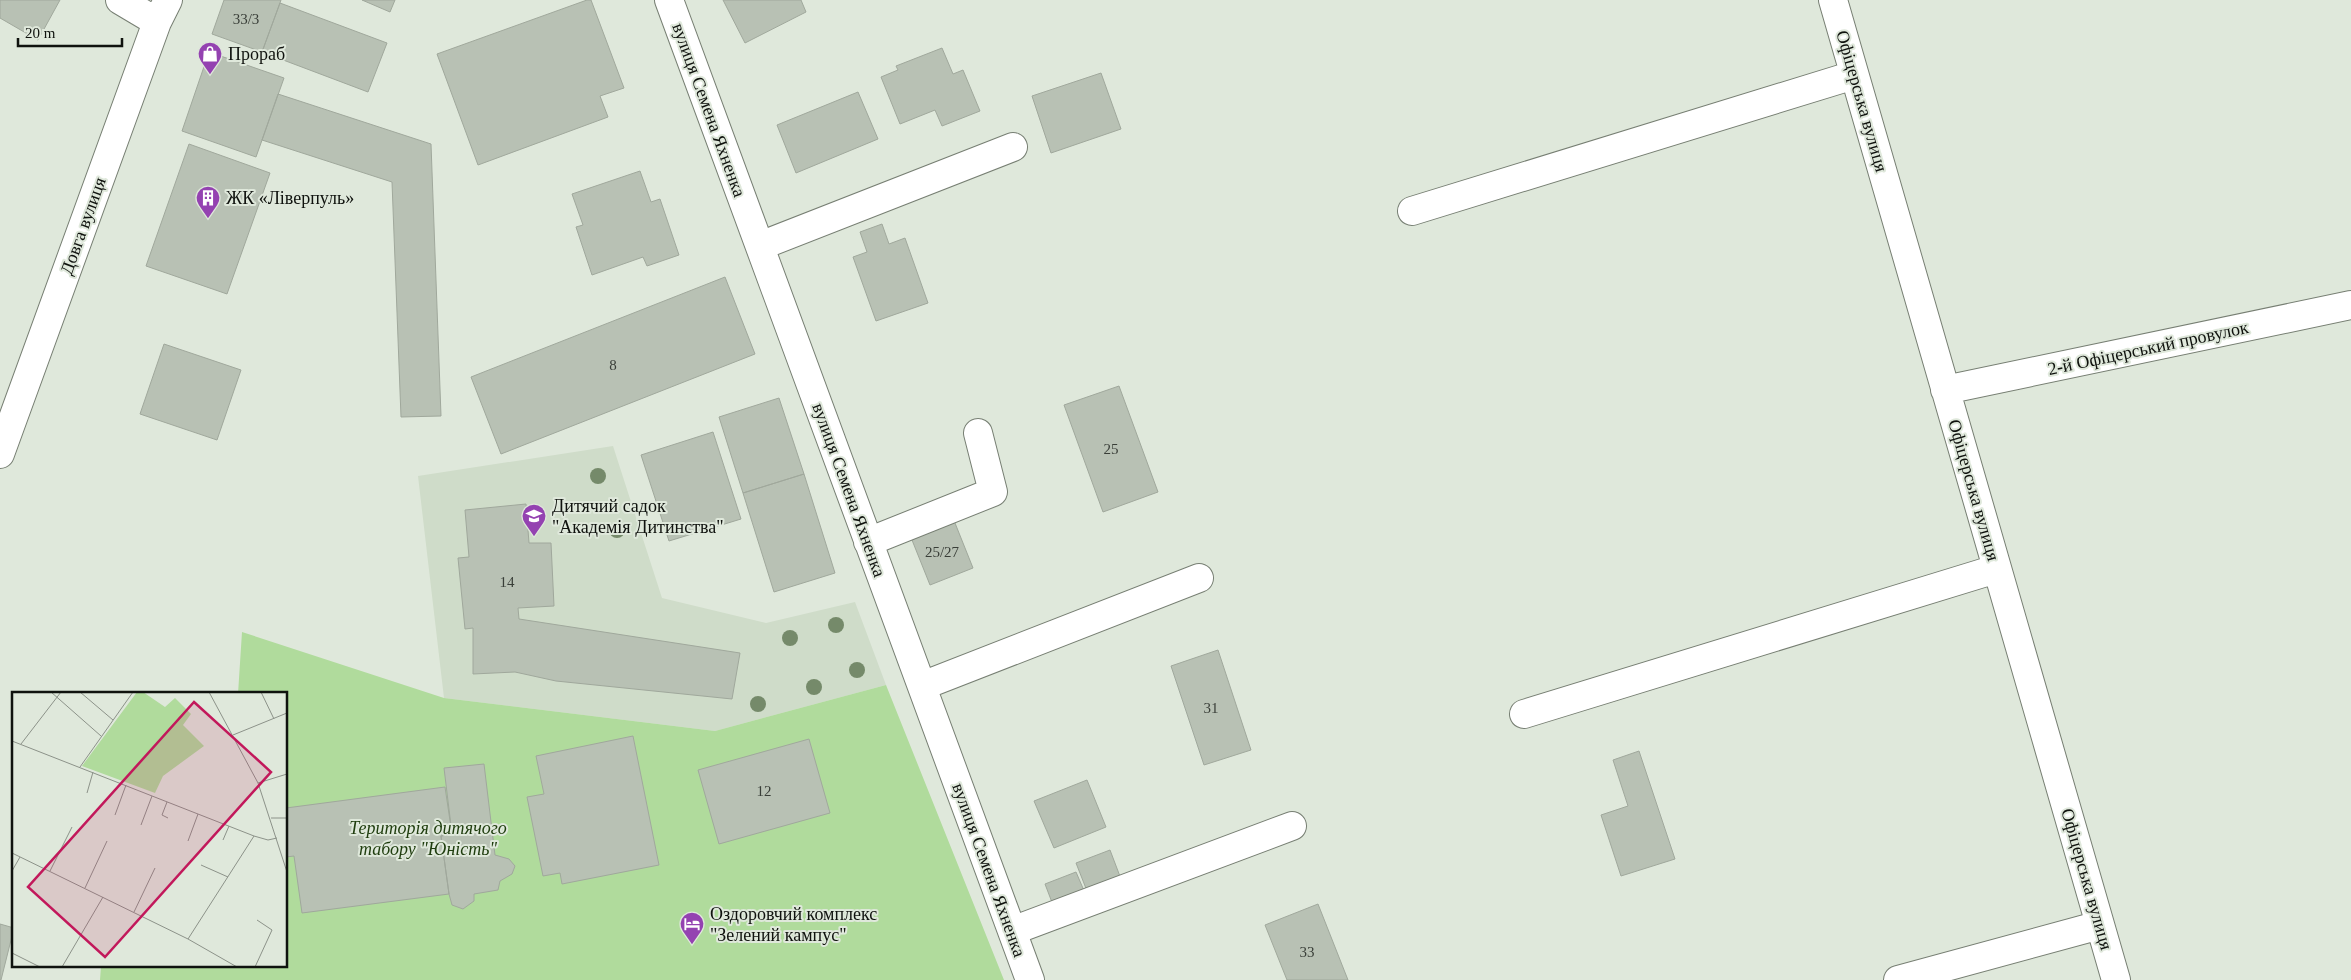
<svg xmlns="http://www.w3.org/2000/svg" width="2351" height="980" viewBox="0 0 2351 980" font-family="Georgia,serif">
	<rect width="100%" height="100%" fill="#dfe8db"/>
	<path fill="#cfdcc9" d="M613,446L662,598L766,623L855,602L886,685L715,731L444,698L418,476Z"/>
	<path fill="#b0db9c" d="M242,632L444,698L715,731L886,685L1004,980H100L101,966H286V694H238Z"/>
	<path fill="#b8c1b4" stroke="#a0a89c" d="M0,0H60L38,40L0,18Z
		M224,0H281L262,52L212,34Z
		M362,0H395L390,12Z
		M587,0H591L624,88L600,96L608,117L478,165L437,54Z
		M723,0H801L806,12L745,43Z
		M280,3L387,43L368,92L262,52Z
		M942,48L953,74L963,70L980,111L942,126L935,110L900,124L881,77L898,70L896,66Z
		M209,52L284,78L256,157L182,131Z
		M1101,73L1121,129L1051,153L1032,96Z
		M858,92L878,139L796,173L777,125Z
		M278,94L431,144L441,416L401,417L392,182L262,140Z
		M189,144L270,173L227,294L146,266Z
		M640,171L651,202L660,199L679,255L647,266L643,257L592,275L576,227L583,225L572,194Z
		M882,224L889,244L905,238L928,303L876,321L853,257L867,252L860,232Z
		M725,277L755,354L501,454L471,377Z
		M164,344L241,370L217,440L140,414Z
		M1119,386L1158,492L1103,512L1064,405Z
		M779,398L804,474L743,493L719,417Z
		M713,432L741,519L669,541L641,455Z
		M804,474L835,573L774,592L743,493Z
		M526,504L529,543H551L554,606L518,608L519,619L740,653L732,699L556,681L515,672L473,674V628L465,629L458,558L469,557L465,510Z
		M953,518L973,568L930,585L910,535Z
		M1218,650L1251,750L1204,765L1171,666Z
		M633,736L659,865L562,884L560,873L543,876L527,797L544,794L536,756Z
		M809,739L830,813L719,844L698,770Z
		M1639,751L1675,859L1621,876L1601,815L1628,806L1613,760Z
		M484,764L495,855L509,859L515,866L512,874L500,881L498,890L474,894V901L463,909L452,905L449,894L441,836L452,834L444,768Z
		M1087,780L1106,827L1054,848L1034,801Z
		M445,787L452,834L441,836L449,894L302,913L294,856L286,857V808Z
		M1110,850L1121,879L1087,891L1076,863Z
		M1076,872L1085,893L1053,905L1045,884Z
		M1318,904L1348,980H1287L1265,925Z
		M0,924L14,928L1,980H0Z"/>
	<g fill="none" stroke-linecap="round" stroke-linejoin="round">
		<defs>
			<path id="minor" d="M120,0L157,22
				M669,0L1030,980
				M1833,0L2116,980
				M1412,211L1854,75
				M760,246L1013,147
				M1945,390L2351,305
				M0,454L157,22L168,0
				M868,542L993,492L978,433
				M922,686L1199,578
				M1524,714L1996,569
				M1012,931L1292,826
				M1898,980L2100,925"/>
		</defs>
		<use href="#minor" stroke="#777f73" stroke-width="30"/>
		<use href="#minor" stroke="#fff" stroke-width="28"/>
	</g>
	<g fill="#758a6a">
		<circle cx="598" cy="476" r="8"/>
		<circle cx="617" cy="530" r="8"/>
		<circle cx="836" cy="625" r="8"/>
		<circle cx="790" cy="638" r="8"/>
		<circle cx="857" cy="670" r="8"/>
		<circle cx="814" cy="687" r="8"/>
		<circle cx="758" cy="704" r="8"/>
	</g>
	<defs>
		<symbol id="shop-pin" viewBox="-11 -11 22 30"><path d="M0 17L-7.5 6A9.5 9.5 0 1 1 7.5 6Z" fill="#9442b1" stroke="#dfe8db"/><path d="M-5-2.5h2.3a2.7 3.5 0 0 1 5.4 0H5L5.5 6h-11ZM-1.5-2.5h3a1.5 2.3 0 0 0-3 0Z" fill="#fff"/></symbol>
		<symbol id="building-pin" viewBox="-11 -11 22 30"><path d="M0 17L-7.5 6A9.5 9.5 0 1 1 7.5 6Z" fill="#9442b1" stroke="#dfe8db"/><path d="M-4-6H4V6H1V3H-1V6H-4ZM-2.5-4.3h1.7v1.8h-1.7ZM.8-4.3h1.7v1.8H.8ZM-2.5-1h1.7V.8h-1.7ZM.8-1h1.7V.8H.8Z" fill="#fff"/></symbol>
		<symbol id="school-pin" viewBox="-11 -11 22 30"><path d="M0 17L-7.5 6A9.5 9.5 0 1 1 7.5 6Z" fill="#9442b1" stroke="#dfe8db"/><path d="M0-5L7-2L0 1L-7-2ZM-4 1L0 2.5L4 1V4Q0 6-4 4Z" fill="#fff"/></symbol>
		<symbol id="hotel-pin" viewBox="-11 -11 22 30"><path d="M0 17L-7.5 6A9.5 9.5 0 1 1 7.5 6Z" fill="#9442b1" stroke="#dfe8db"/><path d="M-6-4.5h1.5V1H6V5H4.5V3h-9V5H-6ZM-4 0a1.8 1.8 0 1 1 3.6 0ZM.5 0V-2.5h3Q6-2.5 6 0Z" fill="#fff"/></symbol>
	</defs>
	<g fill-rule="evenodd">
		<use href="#shop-pin" x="196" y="40" width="28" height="38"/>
		<use href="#building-pin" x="194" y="184" width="28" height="38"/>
		<use href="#school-pin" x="520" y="502" width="28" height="38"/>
		<use href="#hotel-pin" x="678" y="910" width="28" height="38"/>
	</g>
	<g text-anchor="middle" stroke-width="4" stroke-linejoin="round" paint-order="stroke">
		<g font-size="15" fill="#393e38">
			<text x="246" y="24">33/3</text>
			<text x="613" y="370">8</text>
			<text x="1111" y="454">25</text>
			<text x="942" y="557">25/27</text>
			<text x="507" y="587">14</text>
			<text x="1211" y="713">31</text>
			<text x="764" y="796">12</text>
			<text x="1307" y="957">33</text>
		</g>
		<g font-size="18" fill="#0f120e" stroke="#dfe8db" text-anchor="start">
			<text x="228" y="60">Прораб</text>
			<text x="226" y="204">ЖК «Ліверпуль»</text>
			<text x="552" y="512">Дитячий садок<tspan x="552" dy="21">"Академія Дитинства"</tspan></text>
			<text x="710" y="920">Оздоровчий комплекс<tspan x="710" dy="21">"Зелений кампус"</tspan></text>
		</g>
		<g font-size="18" fill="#0f120e" stroke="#dfe8db">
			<text transform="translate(1862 101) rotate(74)" y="6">Офіцерська вулиця</text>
			<text transform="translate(709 110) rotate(70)" y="6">вулиця Семена Яхненка</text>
			<text transform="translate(83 226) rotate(-70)" y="6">Довга вулиця</text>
			<text transform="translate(2148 348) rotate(-12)" y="6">2-й Офіцерський провулок</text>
			<text transform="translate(849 490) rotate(70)" y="6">вулиця Семена Яхненка</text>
			<text transform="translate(1974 490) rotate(74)" y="6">Офіцерська вулиця</text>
			<text transform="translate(989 870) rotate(70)" y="6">вулиця Семена Яхненка</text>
			<text transform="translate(2087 879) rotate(74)" y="6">Офіцерська вулиця</text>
		</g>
		<g font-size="18" font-style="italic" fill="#1f3d0e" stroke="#dfe8db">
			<text x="428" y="834">Територія дитячого<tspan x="428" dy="21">табору "Юність"</tspan></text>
		</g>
	</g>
	<g transform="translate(12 692)">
		<rect width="275" height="275" fill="#dfe8db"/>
		<path d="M125,0H131L153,15L163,6L179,22L171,33L192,54L151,84L143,101L70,74Z" fill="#b0db9c"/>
		<path fill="none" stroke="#8c9289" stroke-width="1" d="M39,0L89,44M68,0L101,28M197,0L246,91L275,180M249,0L262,27M221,43L275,21M0,49L242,144L256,148L265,146M9,52L49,0M68,75L121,0M246,91L275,82M75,101L81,80M155,110L150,123L156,126M103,123L114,93M259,126H275M129,133L140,104M211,148L217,134M176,149L186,122M0,161L176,247L225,275M189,173L216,185M0,179L8,165M38,179L60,135M73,196L95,149M122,220L143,176M176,247L242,144M0,261L28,275M50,275L91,205M243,275L260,238L245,228"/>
		<path fill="#c2185b" fill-opacity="0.15" stroke="#c2185b" stroke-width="2.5" d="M182,10L259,80L93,265L16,195Z"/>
		<rect width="275" height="275" fill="none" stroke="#0f120e" stroke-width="2.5"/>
	</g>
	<path d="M18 38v8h104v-8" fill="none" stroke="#0f120e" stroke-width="2.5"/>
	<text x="25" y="38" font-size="15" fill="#0f120e" stroke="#dfe8db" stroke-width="4" paint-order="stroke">20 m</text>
</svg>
